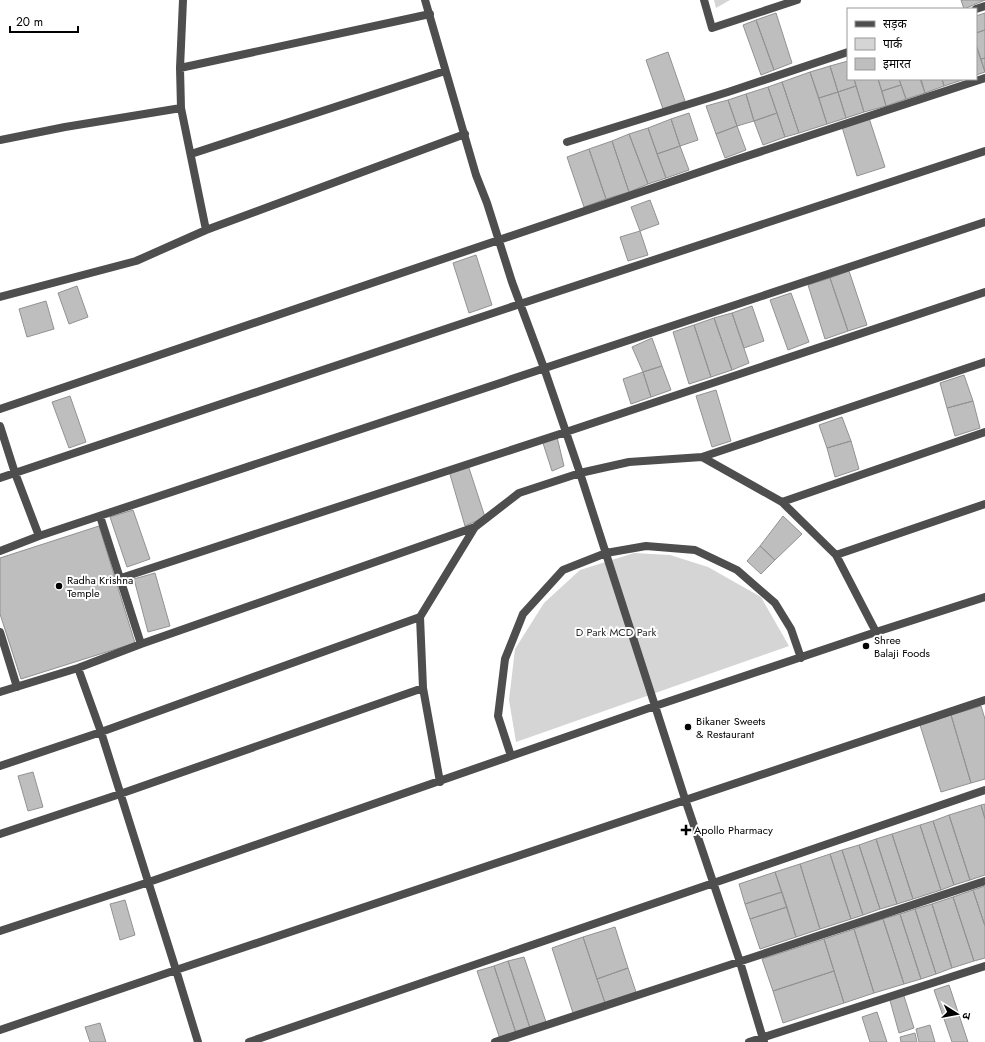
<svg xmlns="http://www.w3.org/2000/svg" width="985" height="1042" viewBox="0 0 985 1042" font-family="Jost,'Noto Sans Devanagari',sans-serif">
	<rect width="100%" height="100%" fill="#fff"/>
	<path fill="#d5d5d5" d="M714,0H730L716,8Z
		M634,553L670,555L708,567L761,597L789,646L516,742L509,700L515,649L544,603L580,570Z"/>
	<path fill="#bebebe" stroke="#929292" d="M961,0H985L964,9Z
		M776,13L792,63L774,70L756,20Z
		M985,13V30L976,33V16Z
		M756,20L774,70L761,75L743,25Z
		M985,30V58L981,59L976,44V33Z
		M976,46L985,72L976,75Z
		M668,52L685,101L663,109L646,60Z
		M985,58V72L981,59Z
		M848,61V79H854L856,86L838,92L830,66Z
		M830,66L838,92L819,98L810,72Z
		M810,72L827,124L799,133L782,82Z
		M854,79H878L886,106L864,112Z
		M878,79H899L901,85L882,91Z
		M899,79H921L925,93L906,99Z
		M920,79H942L944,86L925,93Z
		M942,79H965L944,86Z
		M782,82L799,133L785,137L768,87Z
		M901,85L906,99L886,106L882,91Z
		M856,86L864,112L846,118L838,92Z
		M768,87L777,113L754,121L746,94Z
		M838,92L846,118L827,124L819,98Z
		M746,94L754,121L737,126L728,100Z
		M728,100L737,126L716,134L706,106Z
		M689,113L698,140L680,146L671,119Z
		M777,113L785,137L763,145L754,121Z
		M869,118L885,167L857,176L842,127Z
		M671,119L680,146L657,154L648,128Z
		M737,126L746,150L725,158L716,134Z
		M648,128L666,178L648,184L629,134Z
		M629,134L648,184L629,192L612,141Z
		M612,141L629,192L606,199L589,149Z
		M680,146L689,170L666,178L657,154Z
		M589,149L606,199L584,207L567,157Z
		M650,200L659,224L640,231L631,207Z
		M640,231L648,255L628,261L620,237Z
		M476,255L492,305L469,313L453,263Z
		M849,271L867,325L848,331L830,278Z
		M830,278L848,331L825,339L808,285Z
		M77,286L88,317L69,324L58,293Z
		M791,293L809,342L788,350L770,300Z
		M46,301L54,329L27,337L19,309Z
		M752,306L764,341L744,348L732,313Z
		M732,313L749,363L732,370L714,318Z
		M714,318L732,370L711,377L694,325Z
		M694,325L711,377L689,384L673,332Z
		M652,338L662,366L643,372L632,347Z
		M662,366L671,390L651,397L643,372Z
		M643,372L651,397L631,404L623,379Z
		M964,375L973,401L947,408L940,383Z
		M716,390L731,441L712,447L696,396Z
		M70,396L86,442L69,448L52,402Z
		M973,401L980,428L955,436L947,408Z
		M842,417L851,441L827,448L819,425Z
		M557,437L564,466L552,471L542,440Z
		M851,441L859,469L835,477L827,448Z
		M468,465L485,517L465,526L449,471Z
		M133,510L150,559L127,567L110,517Z
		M783,516L802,534L775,560L760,546Z
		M99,526L135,643L21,679L0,614V558Z
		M760,546L775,560L761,574L747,561Z
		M155,573L170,626L148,632L134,579Z
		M981,706L985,719V779L971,783L951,715Z
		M951,715L971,783L941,792L920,725Z
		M33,772L43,807L28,811L18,776Z
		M985,804V819L981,805Z
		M981,805L985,819V875L970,880L949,815Z
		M949,815L970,880L954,885L933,821Z
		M933,821L954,885L941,890L920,825Z
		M920,825L941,890L913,899L892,834Z
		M892,834L913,899L897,904L876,839Z
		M876,839L897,904L880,909L859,845Z
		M859,845L880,909L863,915L842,850Z
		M842,850L863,915L851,919L830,854Z
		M830,854L851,919L820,929L800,864Z
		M800,864L820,929L796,937L775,872Z
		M775,872L782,892L745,904L739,884Z
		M985,886V926L973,890Z
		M973,890L985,926V958L974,961L953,897Z
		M782,892L787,907L750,919L745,904Z
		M953,897L974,961L952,968L932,904Z
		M125,900L135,935L120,940L110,904Z
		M932,904L952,968L936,974L915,909Z
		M787,907L796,937L760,949L750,919Z
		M915,909L936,974L921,979L900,914Z
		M900,914L921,979L904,984L883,919Z
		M883,919L904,984L874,993L854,929Z
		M615,927L628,968L597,979L583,937Z
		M854,929L874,993L844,1003L824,939Z
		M583,937L605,1003L573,1013L552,948Z
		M824,939L834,971L773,991L762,959Z
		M524,957L546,1022L530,1028L508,961Z
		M508,961L530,1028L516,1033L494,966Z
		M494,966L516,1033L500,1039L477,971Z
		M628,968L636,992L605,1003L597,979Z
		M834,971L844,1003L783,1023L773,991Z
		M949,985L968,1042H952L934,990Z
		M903,993L914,1028L899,1033L889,997Z
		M877,1012L887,1042H870L862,1017Z
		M100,1023L106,1042H90L85,1027Z
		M930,1025L935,1042H919L916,1029Z
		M915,1033L917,1042H901L900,1037Z"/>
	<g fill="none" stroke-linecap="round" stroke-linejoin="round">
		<path stroke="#4e4e4e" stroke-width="8" d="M183,0L180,68L181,108L206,230
			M425,0L476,175L487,203L512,282L544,368L580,473L685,799L740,962L764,1042
			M704,0L712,28L797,0
			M976,9L985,6
			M180,68L430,14
			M0,140L65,127L181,108
			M567,142L728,92L848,52
			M191,154L445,71
			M0,297L136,261L206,230L465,134
			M0,409L735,160L985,78
			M0,426L15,473L39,536
			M702,457L985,362
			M0,478L520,304L985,151
			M782,502L985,432
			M100,516L141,644
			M0,551L39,536L985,222
			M836,555L985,504
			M121,578L566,432L985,292
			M0,632L17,687
			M0,692L78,668L141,644L475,527
			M511,756L498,716L505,659L523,614L563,570L606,553L646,546L695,550L737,570L775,603L791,629L801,658
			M0,766L101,732L420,617
			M440,782L423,688L420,617L475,527L519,493L580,473L629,462L702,457L782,502L836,555L876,632
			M0,834L120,794L423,688
			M0,931L149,882L655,706L876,632L985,597
			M0,1030L176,970L101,732L78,668
			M198,1042L176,970L985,700
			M249,1042L985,790
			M495,1042L985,881
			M749,1042L985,966"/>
	</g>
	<g fill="#000" stroke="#fff" stroke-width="1.5">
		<circle cx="59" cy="586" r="4"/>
		<circle cx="866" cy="646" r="4"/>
		<circle cx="688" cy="727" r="4"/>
		<path d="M684 824h4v4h4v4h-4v4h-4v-4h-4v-4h4z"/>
	</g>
	<g text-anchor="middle" stroke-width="4" stroke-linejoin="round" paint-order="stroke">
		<g font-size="11" fill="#000" stroke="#fff" text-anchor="start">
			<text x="67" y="584">Radha Krishna<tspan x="67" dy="13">Temple</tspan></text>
			<text x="874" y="644">Shree<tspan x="874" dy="13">Balaji Foods</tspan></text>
			<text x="696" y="725">Bikaner Sweets<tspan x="696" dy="13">&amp; Restaurant</tspan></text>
			<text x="694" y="834">Apollo Pharmacy</text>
		</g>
		<g font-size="11" fill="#2c2c2c" stroke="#fff">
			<text x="616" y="636">D Park MCD Park</text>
		</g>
	</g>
	<rect x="847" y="8" width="130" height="72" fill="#ffffff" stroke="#999999"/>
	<rect x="855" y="21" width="20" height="6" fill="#4e4e4e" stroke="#999999"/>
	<text x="883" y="28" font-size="12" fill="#000000">सड़क</text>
	<rect x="855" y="38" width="20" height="12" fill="#d5d5d5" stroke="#999999"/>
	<text x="883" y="48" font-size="12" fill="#000000">पार्क</text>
	<rect x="855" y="58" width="20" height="12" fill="#bebebe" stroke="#999999"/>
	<text x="883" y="68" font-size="12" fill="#000000">इमारत</text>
	<g transform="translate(957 1014) rotate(101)" stroke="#ffffff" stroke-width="3" paint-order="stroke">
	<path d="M0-3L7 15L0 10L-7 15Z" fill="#000000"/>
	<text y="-6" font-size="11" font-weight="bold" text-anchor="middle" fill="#000000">उ</text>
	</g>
	<path d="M10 26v6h68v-6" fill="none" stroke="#000000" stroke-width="2"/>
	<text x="16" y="26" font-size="12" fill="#000000" stroke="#ffffff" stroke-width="3" paint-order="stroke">20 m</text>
</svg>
